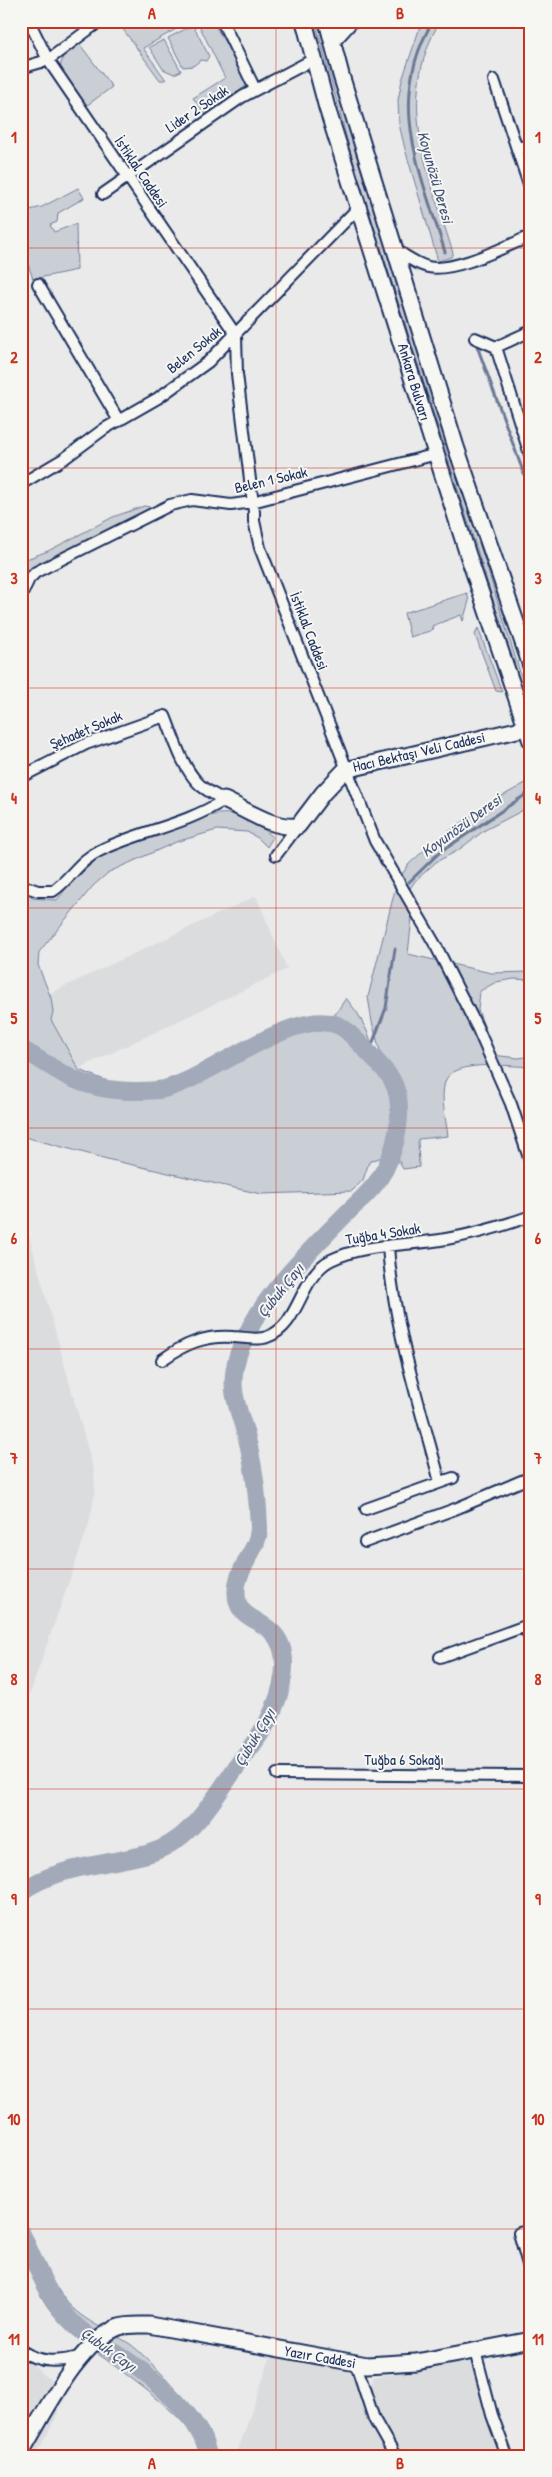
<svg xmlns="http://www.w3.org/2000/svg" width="552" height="2477" viewBox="0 0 552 2477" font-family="'Patrick Hand',sans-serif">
	<rect width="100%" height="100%" fill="#e9eae9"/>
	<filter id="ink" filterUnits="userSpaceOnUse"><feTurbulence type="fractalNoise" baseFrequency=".02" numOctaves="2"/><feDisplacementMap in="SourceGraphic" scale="10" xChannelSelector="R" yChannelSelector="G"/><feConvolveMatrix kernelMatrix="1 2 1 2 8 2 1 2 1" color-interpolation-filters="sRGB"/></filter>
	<g filter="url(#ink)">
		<path fill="#dadcde" d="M256,896L287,969L21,1096V1007Z
			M21,1207L94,1472L95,1492L89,1524L21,1719Z
			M21,2354L67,2395L47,2435L34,2456H21Z
			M271,2356L354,2372L390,2456H236Z
			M470,2361L478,2367L499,2456H399L367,2390L374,2377Z"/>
		<path fill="#caced5" stroke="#727e9a" d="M117,21H174L178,28L143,48L166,80H160Z
			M197,21H212L250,83L206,115L193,98L225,78Z
			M315,21H318L358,160L531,707V719L351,154Z
			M422,21H440C394,101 429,174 453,253L451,257L438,261L405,149L399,124L398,100L402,80Z
			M193,25L209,56L206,61L201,60L193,66L183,67L168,38Z
			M164,40L181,71L174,74L163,69L149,47Z
			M78,42L112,87L86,106L60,68L63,56Z
			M78,188L84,198L58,213L57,222L50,225L54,232L76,224L77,270L33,279L21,243V212L42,207Z
			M144,506L151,507L152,517L35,577H21V561L48,551L113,517Z
			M467,593L469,601L463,621L461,615L432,626L433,630L410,637L404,613Z
			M478,628L502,692L496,691L475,635Z
			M531,780V806L485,830L457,851L436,862L415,881L409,890L412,917L408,954L491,973L531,972V980L514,979L496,982L480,991L478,1010L487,1034L492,1055L518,1058L526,1057L531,1040V1067C511,1066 451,1059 445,1082C440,1098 446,1119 448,1136L418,1139L419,1167L403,1169L394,1152L369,1162L363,1180L352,1191L261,1194L111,1160L21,1136V894L32,898L57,900C64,892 70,882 78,873C99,851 131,843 159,836C163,835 166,832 169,831C213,813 233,801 273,837L267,847L258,838L247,832L217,830L176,842L109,872L93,886L39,952L38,965L51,998L53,1012L51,1020L79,1070L120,1086L180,1080L286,1025L309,1018L334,1016L346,998L358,1014L368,1033L387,1087L384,1065L372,1022L368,997L397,882L409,864L431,844L488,804Z
			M58,2289C74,2319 104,2327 130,2344C146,2355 200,2413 208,2430C212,2438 214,2447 215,2456H203C201,2423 112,2365 86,2345C68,2331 50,2314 40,2294Z"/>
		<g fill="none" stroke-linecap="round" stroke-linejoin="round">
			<path stroke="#6c7995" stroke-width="3" d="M433,21C385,100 421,173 445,252
				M477,346L531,493
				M409,882L439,853L531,791
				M368,1055L386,1008L395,949"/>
			<path stroke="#a2aaba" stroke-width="18" d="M21,1049C37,1057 50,1067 65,1075C93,1090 127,1093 158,1090C204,1085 306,994 347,1031C357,1041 385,1068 392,1080C407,1107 396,1154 379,1179C369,1194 352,1207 339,1221C301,1260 256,1302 238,1355C226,1394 241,1410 249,1447C255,1474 258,1501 259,1527C260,1551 229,1573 238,1603C242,1617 261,1621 271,1631C295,1653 281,1696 268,1721C259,1738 246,1753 235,1769C211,1803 190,1842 147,1854C107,1865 56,1866 21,1892
				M21,2232C35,2262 46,2295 69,2319C85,2337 106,2346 125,2359C156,2380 202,2418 208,2456"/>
			<defs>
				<path id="street" d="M29,21L48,60L236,335L237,374L254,512V521L260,548L375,841L436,946L477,1027L511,1104L531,1164
					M222,21L255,89
					M21,68L48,60L100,21
					M494,80L531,191
					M517,148L531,145
					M103,194L242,97L314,59
					M395,249C405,256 416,264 428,267C454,273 506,246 531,236
					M38,284L119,421
					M475,338L496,347L531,331
					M496,347L531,458
					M21,484L65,458L104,429L158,398L208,362L359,207
					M21,596L29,579L36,572L170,505L192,500L231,505L252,502L437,454
					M21,777L86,744L165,716C174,738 181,765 198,783C204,790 216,795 224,800C186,825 140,831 99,851C80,860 70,879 53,891H38L21,885
					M276,855L298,826
					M388,1246C393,1325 420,1406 440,1482
					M162,1360C184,1344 205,1335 233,1337C243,1337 257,1341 267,1337C301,1325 299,1276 331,1260C366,1243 408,1246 446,1239C475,1234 503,1226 531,1216
					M366,1509L453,1478
					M365,1542L455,1509L531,1477
					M525,1626L531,1641
					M440,1657L531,1624
					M277,1774L531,1776
					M531,2230L519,2233L531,2275
					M21,2350C40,2364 58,2362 80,2357
					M475,2351L492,2415L507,2456
					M356,2364L374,2419L395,2456"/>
				<path id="secondary" d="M304,21L327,108L468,555L531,741
					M327,21L341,75L456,447L531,666
					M332,41L350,21
					M224,800C247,810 272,829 298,826L323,793L345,770L526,728
					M21,2452C44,2415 77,2343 119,2327C129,2324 139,2325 149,2325L367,2365L416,2362L531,2340"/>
			</defs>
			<use href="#street" stroke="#1b2f5e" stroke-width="14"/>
			<use href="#secondary" stroke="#1b2f5e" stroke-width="19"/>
			<use href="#street" stroke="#f6f6f2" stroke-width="10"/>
			<use href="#secondary" stroke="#f6f6f2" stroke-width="15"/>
		</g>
	</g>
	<path fill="none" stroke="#c8321e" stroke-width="1" stroke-opacity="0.55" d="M276,21V2456M21,248H531M21,468H531M21,688H531M21,908H531M21,1128H531M21,1349H531M21,1569H531M21,1789H531M21,2009H531M21,2229H531"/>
	<g text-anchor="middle" stroke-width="4" stroke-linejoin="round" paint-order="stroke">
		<g font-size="15" fill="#1b2f5e" stroke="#f6f6f2">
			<text transform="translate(197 109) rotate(-34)" y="5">Lider 2 Sokak</text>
			<text transform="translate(141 172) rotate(56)" y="5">İstiklal Caddesi</text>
			<text transform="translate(194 350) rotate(-39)" y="5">Belen Sokak</text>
			<text transform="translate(414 382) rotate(73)" y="5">Ankara Bulvarı</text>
			<text transform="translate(271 480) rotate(-13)" y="5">Belen 1 Sokak</text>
			<text transform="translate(309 631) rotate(69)" y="5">İstiklal Caddesi</text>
			<text transform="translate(86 730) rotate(-23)" y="5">Şehadet Sokak</text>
			<text transform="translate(419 752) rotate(-13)" y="5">Hacı Bektaşı Veli Caddesi</text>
			<text transform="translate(383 1234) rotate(-9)" y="5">Tuğba 4 Sokak</text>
			<text x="404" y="1765">Tuğba 6 Sokağı</text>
			<text transform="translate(320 2357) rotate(10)" y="5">Yazır Caddesi</text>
		</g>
		<g font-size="16" font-style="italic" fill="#44547a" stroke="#f6f6f2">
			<text transform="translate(436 177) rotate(74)" y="6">Koyunözü Deresi</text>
			<text transform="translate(461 825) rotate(-36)" y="6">Koyunözü Deresi</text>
			<text transform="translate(280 1290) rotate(-51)" y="6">Çubuk Çayı</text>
			<text transform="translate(254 1737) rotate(-59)" y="6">Çubuk Çayı</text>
			<text transform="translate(109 2349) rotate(36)" y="6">Çubuk Çayı</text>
		</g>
	</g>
	<rect width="552" height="2477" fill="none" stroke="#f6f6f2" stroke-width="55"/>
	<rect x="28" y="28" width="496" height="2422" fill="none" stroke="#c8321e" stroke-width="2"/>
	<g font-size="16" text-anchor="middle" font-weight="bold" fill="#c8321e">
		<text x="152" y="19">A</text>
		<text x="400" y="19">B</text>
		<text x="14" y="143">1</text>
		<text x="538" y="143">1</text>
		<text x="14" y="363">2</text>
		<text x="538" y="363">2</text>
		<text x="14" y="584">3</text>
		<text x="538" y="584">3</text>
		<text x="14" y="804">4</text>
		<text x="538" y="804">4</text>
		<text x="14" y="1024">5</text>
		<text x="538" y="1024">5</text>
		<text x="14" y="1244">6</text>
		<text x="538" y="1244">6</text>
		<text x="14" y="1464">7</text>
		<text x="538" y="1464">7</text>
		<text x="14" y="1685">8</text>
		<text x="538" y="1685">8</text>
		<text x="14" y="1905">9</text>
		<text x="538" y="1905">9</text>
		<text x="14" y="2125">10</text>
		<text x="538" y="2125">10</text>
		<text x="14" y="2345">11</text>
		<text x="538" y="2345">11</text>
		<text x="152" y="2469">A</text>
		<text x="400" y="2469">B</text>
	</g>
</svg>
